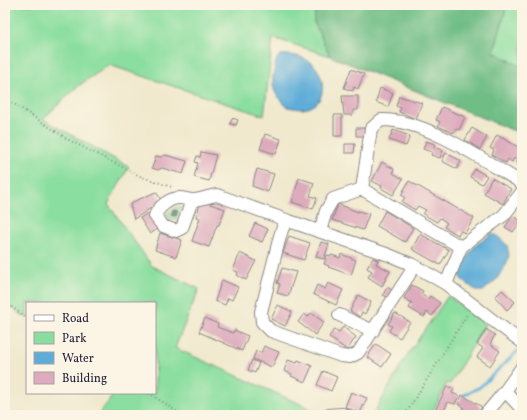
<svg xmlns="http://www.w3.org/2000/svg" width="527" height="420" viewBox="0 0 527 420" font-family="Vollkorn,serif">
	<rect width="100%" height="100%" fill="#fcf5e5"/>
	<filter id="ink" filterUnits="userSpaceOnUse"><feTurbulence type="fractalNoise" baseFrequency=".025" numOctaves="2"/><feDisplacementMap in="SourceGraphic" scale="8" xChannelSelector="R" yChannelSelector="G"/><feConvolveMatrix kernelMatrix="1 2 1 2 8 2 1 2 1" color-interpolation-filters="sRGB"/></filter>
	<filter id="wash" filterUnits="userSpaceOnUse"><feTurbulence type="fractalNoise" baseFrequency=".012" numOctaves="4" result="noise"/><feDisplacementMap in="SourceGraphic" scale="16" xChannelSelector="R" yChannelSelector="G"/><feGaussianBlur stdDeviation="0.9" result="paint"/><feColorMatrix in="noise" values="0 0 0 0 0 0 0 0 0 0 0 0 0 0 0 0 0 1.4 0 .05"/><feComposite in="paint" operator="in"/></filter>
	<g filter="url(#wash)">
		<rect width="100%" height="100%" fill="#f0e9ce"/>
		<path fill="#8ade9f" stroke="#56806d" d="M5,5H316L314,22L330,56L273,38L264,116L109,65L78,86L43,119L129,167L108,204L152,266L199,289L175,348L318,412L315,415H98L115,393H155V303H27V318L17,312L5,300Z
			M507,5H522V67L494,52Z
			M178,206L181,207L176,220L166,217L167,213Z
			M448,296L486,324L450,384L447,383L431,415H373L406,357Z"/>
		<path fill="#6fbd86" stroke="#487060" d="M316,5H507L494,52L522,67V134L330,56L314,22Z"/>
		<path fill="#5eadd8" stroke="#40688a" d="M280,55C289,54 302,56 310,62C325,71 329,102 308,108C301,110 294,108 287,107C273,94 270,85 275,67C276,62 276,59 280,55Z
			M491,234L496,235L507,245L509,255L506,265L496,280L483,291H477L462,280L458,272L474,247Z"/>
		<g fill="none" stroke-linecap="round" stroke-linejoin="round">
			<path stroke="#5eadd8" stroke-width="3" d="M464,395L480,387L522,347"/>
		</g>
		<g id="blocks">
			<path fill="#ddabbd" d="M351,69L364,74L358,89L354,87L353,91L344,88Z
				M380,88L393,93L388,107L376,102Z
				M342,96H358V110H353V115H344Z
				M399,96L422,103L416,119L399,112L401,108L396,106Z
				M442,107L465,117L459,130L456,129L453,133L438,126L440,122L436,120Z
				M334,115H342V136H334Z
				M232,118L238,120L236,125L230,124Z
				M356,128H365L364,136H356Z
				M472,128L487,137L480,149L465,140Z
				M393,130L410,136L406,146L389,140Z
				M265,134L281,139L276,154L260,149Z
				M497,135L520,148L522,144V167L516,164L518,160L514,158L512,162L508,159L506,163L492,155L494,150L490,148Z
				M426,141L435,144L434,147L443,150L440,158L431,155L432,152L423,149Z
				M345,144H355L354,153H345Z
				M201,152L216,155L209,181L194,177L198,163L195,162L197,156L200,157Z
				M446,153L461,161L457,169L442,161Z
				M165,155L187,161L183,174L162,168L158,170L152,168L156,156L161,157Z
				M382,162L394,169L393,173L403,179L393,195L381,188L382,186L372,181Z
				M257,169L274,174L268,192L252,186Z
				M475,169L487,176L482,184L470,177Z
				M299,178L314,183L310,196L317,198L313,209L292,202Z
				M492,178L511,189L503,204L484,193Z
				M409,181L474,218L465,233L460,231L458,235L444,227L447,223L440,218L437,222L423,214L426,210L418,206L415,210L402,202L405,197L401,195Z
				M156,192L162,201L134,219L130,205L135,201Z
				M201,201L225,209L219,225H217L209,247L192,241L200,218L196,217Z
				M338,204L358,212V211L369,214L363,230L332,220Z
				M385,211L413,228L405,242L377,226Z
				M148,213L159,228L150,234L140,218Z
				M513,216L521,221L513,232L505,227Z
				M255,223L268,229L262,242L249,236Z
				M160,233L182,240L176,257L155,250Z
				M420,234L449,250L440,265L412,249Z
				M289,236L310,243L304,260L283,253Z
				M321,242L329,244L324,259L316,257Z
				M240,253L256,261L246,280L237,275L238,272L233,270Z
				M341,254L356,260L351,275L328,267L329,266L324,264L327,255L332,256V255L340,258Z
				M373,258L378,260L376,264L390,271L382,286L368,277L372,271L367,268Z
				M282,268L296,272L288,296L277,293L280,284L277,283Z
				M222,280L238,287L232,300L228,298L225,305L215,301Z
				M328,283L343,290L336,305L313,294L317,285L325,289Z
				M412,285L423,291L421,294L428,299L430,296L440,303L432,316L427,312L424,317L409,308L412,303L404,298Z
				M387,287L394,291L389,298L383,295Z
				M502,290L515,302L507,310L495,297Z
				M358,295L371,302L365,314L362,312L360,317L350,311Z
				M278,305L292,312L285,326L271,319Z
				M311,313L324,322L315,335L298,322L304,314L308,317Z
				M395,313L410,322L400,338L389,331L392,326L388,324Z
				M205,318L218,324L217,327L233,333L234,330L248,336L242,351L199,332Z
				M343,327L356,337L347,350L329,337L334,329L339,332Z
				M486,329L495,335L490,344L500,351L490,366L477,357L483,348L477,344Z
				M376,344L391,354L382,367L367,357Z
				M264,346L279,352L272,367L253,359L256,351L261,353Z
				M252,360L259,363L255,373L248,370Z
				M288,360L297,363L298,360L312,366L305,382L291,376L292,374L284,371Z
				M323,371L337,377L331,391L317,385Z
				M447,386L454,389L452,393L459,396L455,404L448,402L443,413L436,409Z
				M351,392L367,398L360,413L345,407Z
				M462,395L482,407L477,415H459L464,407L458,404Z"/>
		</g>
	</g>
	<g filter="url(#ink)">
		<use href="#blocks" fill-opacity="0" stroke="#898684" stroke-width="1"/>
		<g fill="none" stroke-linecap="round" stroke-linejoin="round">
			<defs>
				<path id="minor" d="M362,189L461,247
					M194,201L191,203L182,228L176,231L163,226L155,216C158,207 170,198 179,198C185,198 190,201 195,200C203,199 209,196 217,195L289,221
					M320,231L326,211L333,199L362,189L371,129L381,120C424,119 480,158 517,180L522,185
					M413,265L409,275L358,353L350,357L341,356L271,331L262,322L261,312L280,236L283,227L289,221L389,255L413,265L446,284L495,322L522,342
					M446,284L461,247L504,215L522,192
					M339,315L373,331
					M505,391L522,409
					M329,415L342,414L345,415
					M485,415L505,391L522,367"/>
			</defs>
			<use href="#minor" stroke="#898684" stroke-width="14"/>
			<path stroke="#898684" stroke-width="2" stroke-dasharray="1 3" stroke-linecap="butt" d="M5,98L69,140L142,177L172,187
				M5,302L27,318
				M149,393L182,415
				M405,415L468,313"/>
			<use href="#minor" stroke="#fff" stroke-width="12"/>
		</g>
		<circle fill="#909a8e" cx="174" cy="214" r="3.5"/>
	</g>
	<rect width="527" height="420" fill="none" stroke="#fcf5e5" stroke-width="20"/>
	<rect x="26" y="302" width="130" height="92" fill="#fcf5e5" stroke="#a5a1a1"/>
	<rect x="34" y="315" width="20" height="6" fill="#ffffff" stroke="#a5a1a1"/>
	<text x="62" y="322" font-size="12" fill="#22223b">Road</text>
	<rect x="34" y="332" width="20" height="12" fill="#8ade9f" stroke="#a5a1a1"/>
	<text x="62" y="342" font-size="12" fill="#22223b">Park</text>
	<rect x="34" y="352" width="20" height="12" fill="#5eadd8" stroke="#a5a1a1"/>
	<text x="62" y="362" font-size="12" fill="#22223b">Water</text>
	<rect x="34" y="372" width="20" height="12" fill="#ddabbd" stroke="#a5a1a1"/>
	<text x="62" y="382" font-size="12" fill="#22223b">Building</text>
</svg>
